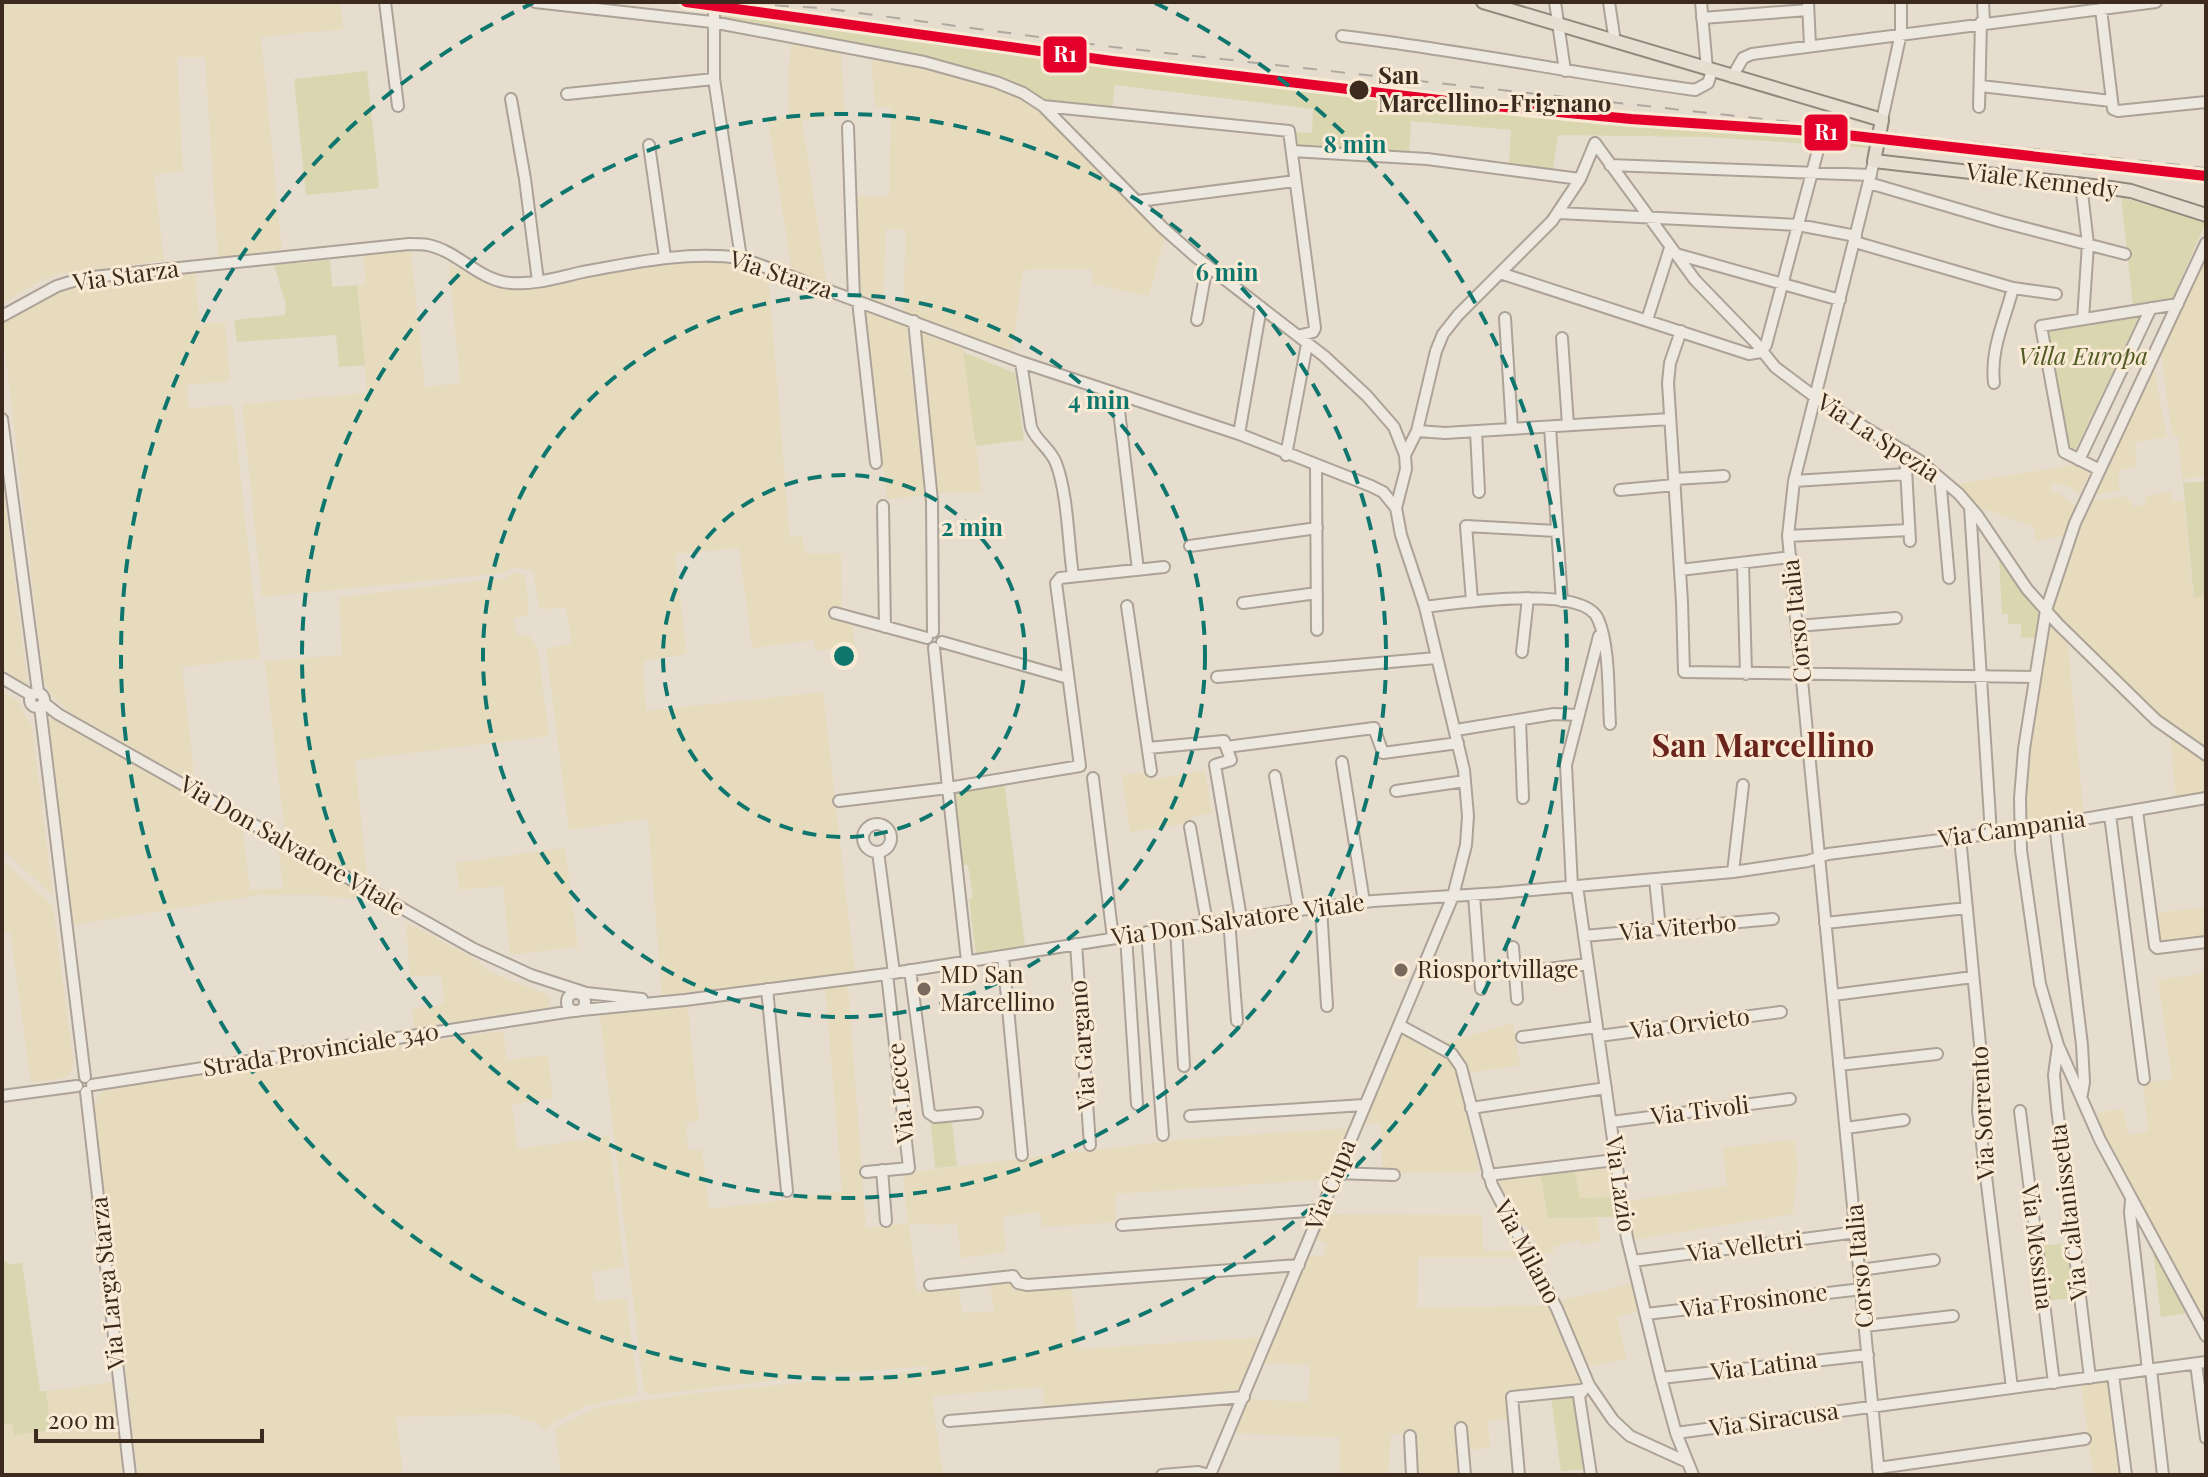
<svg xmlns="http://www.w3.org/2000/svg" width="2208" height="1477" viewBox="0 0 2208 1477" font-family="'Playfair Display',serif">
	<rect width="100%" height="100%" fill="#e6ddce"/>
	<path fill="#e7dbbe" d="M2,2H340L343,29L261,37L282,250L218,257L205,57H177L183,171L154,175L164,261L58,274L40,281L2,304Z
		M792,43L841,52L845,115L802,120L827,286L792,271L768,119L789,116L788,72Z
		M871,57L921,66L991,85L1019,95L1040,109L1165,237L1149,296L1093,284L1091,269L1023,270L1012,353L903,311L906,230L886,229L883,303L860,296L853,196H889L891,106L875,107Z
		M411,251L425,387L460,383L449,264L489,285L508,289L536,287L676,262L710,259L768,272L790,539L801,534L806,554L841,553L842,618L852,622L855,645L815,651L814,640L752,648L739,548L675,554L687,654L643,661L646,711L823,692L855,973L662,996L648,819L569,830L546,648L572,644L566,608L539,609L533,570L513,568L503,573L262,597L242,404L367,393L357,285L366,284L363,255Z
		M2206,256V476L2182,479L2178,437L2172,434L2161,352Z
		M195,272L200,324L225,322L230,381L187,385L189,408L233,405L260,658L182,667L195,783L69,712L51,694L44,683L2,324L7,318L62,285Z
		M862,309L906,324L925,495L887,499Z
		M919,330L963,347L982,492L938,493Z
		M2154,368L2167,437L2135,442L2136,465L2134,468L2119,470V490L2094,495Z
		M2078,464L2091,470L2080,494L2068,486L2053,483L2050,491L2059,493L2075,506L2063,536L2035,541V528L1974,505L1958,484Z
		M2,477L27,681L23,685L2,673Z
		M2171,491L2173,501L2184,502L2193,597L2206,596V751L2157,716L2053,609L2091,501L2126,496L2134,507L2144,505L2146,496Z
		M517,572L525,575L529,610L527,616L514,618L516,634L530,636L538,651L549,736L355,760L368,884L285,836L265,661L342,655L339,597L506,578Z
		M2049,619L2067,637L2084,816L2029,824L2026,822L2028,762Z
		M2,692L17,700L32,726L53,895L2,849Z
		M53,717L242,825L250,890L283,888L278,845L375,901L315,895H261L73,925L48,719Z
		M2170,734L2206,760V795L2176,800Z
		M1205,770L1212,813L1191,817L1192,823L1130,832L1122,775L1144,772L1152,780Z
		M565,848L578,947L510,955L503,886L459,890L456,863Z
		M2,860L53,906L74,1067L68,1076L59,1079L31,1083L10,931H2Z
		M2206,907V938L2158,944L2154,913Z
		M408,923L477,960L488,971L548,995L550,998L548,1008L414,1028L412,1009L444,1004L441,975L410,976L406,925Z
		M2206,973V1327L2102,1135L2097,1112L2123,1109L2128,1135L2148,1132L2143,1082L2172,1080L2158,980Z
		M848,984L866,1228L908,1223L903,1173L1185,1139L1350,1128L1329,1179L1115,1194L1116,1222L1042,1227L1040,1212L1003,1216L1006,1252L961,1258L957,1223L939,1225L909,1223L917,1292L959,1288L962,1313L994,1311L990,1284L1010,1282L1013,1290L1071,1285L1079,1349L1262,1337L1241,1393L1045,1410L1042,1387L932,1396L943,1475H561L555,1429L598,1407L697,1393L928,1370L927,1366L786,1379L650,1395L644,1392L600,1018L604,1015L688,1007L699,1121L686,1123L688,1150L702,1149L709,1209L762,1203L842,1191L825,987Z
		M1513,1023L1520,1065L1469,1073L1461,1055L1445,1043Z
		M503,1031L507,1060L548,1055L553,1098L512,1104L518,1149L609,1136L624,1267L592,1272L596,1302L626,1298L638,1392L636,1395L586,1406L548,1426L546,1431L536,1423L510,1414L396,1417L403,1475H138L94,1105L98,1097L105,1090L316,1057Z
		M1407,1035L1445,1055L1453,1064L1461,1083L1479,1173L1382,1172L1381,1124L1360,1123L1399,1037Z
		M1794,1140L1798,1169L1793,1214L1631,1240L1625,1201L1727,1186L1723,1148Z
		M1613,1162L1618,1197L1580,1198L1574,1167Z
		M1540,1171L1548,1218H1597L1601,1240L1582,1245L1579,1240L1553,1247L1554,1252L1542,1255L1526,1225L1520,1228L1496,1179L1499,1177Z
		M1324,1214L1482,1215L1483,1250L1519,1251L1522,1257H1418L1417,1308L1551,1305L1585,1385L1508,1392L1510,1418L1488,1421L1490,1448L1468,1450L1465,1425L1462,1475H1416L1412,1432L1391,1435L1388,1475H1339L1340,1438L1232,1433L1247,1399L1308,1402L1310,1365L1262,1363L1308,1256H1324L1327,1243L1314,1240Z
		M1635,1283L1641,1311L1617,1317L1627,1359L1586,1367L1558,1301Z
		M2112,1378L2124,1475H2093L2081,1382Z
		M114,1382L126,1475H2V1425L12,1423L50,1430L46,1391Z"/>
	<path fill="#d9d6b0" d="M719,9L742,12L779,23L1134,72L1607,125L1613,123L1870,141L1868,148L1708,137L1558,135L1553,169L1509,164L1511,130L1411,121L1409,156L1295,149L1293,132L1312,133L1313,109L1115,85L1112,107L1039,99L1028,92L722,18L719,15Z
		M367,71L379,188L306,195L294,79Z
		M2121,197L2206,222L2172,300L2133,306Z
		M330,260L332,287L357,285L365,365L339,367L336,335L237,342L234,320L285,315L286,304L274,265Z
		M2140,315L2074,453L2066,450L2045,330Z
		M963,352L1015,373L1024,440L976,446Z
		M2206,481V596L2194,598L2183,483Z
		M1999,557L2040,611L2035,638L2021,637V624H2008V614H2002Z
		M1004,782L1025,945L976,954L969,899L973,897L968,865H963L955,790Z
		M952,1122L957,1166L935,1168L931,1124Z
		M1574,1167L1580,1198L1618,1197L1621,1217L1548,1218L1540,1171Z
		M2071,1243L2077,1297L2046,1301L2040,1246Z
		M2153,1248L2190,1313L2161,1317Z
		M2,1258L9,1264L22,1263L40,1391H46L51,1430L14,1435L12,1423L2,1425Z
		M1576,1395L1587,1469L1561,1471L1551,1397Z"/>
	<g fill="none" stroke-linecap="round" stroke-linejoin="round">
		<defs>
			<path id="minor" d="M385,2L398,106
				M535,2L712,22L924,62L996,82L1023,93L1043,106L1162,227L1196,257L1324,356L1367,396L1394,427L1405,455L1406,469L1396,508L1401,535L1425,607L1464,770L1468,816L1466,845L1453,896L1210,1475
				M1555,2L1565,71
				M1609,2L1615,42
				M1701,2L1707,69
				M1808,2L1810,46
				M1983,2L1984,22
				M2101,9L2113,109L2118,111L2206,102
				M714,11V79L741,258
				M1702,18L1808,10
				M1342,36C1460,50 1577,74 1695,90L1708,83L1712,71
				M1732,77L1743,58L1752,54L2156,2
				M1981,86L2111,101
				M567,94L714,79
				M511,99L525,179L538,281
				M1043,106L1289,131L1315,328L1313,332L1298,336
				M1979,107L1981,22
				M1882,120L1901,33V2
				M848,127L854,299
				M1595,143L1695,280L1755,342L1775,367L1815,397L1920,461L1959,494L1977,515L2027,589L2058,624L2156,720L2206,755
				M649,145L665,257
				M1292,151L1427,159L1580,179
				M1874,161L1794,481L1788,536L1879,1475
				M1610,165L1871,175
				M1869,183L2002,222L2125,254
				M2081,184L2088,244L2083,319
				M1138,201L1295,181
				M1558,213L1798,225L1856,236
				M1855,242L2013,288L2056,294
				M2206,243L2075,523L2046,610L2024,749L2020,798L2021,850L2040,984L2058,1045L2100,1140L2206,1336
				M1676,254L1840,300
				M1500,273L1749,354L1761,352L1766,345L1818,150
				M858,301L876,463
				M2,316L57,286L83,278L409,244C415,244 422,244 428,245C458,251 479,281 511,283C535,285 560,277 583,272C637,262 687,251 741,258L1021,362L1239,434L1371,486L1383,492L1396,508
				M1505,318L1512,429
				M1197,320L1207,265
				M1647,320L1670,248
				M914,321L932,501L933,632
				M1681,331L1670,363L1668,383L1682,602L1684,672L2034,677
				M1562,338L1568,425
				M1021,362L1031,427C1036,441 1050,448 1056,463C1068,495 1068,542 1073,576
				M1994,383C1990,349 2005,320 2013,288
				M1117,394L1138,570
				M2,419L38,692
				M1550,427L1562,601
				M1417,431L1445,433L1670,419
				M1476,431L1479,492
				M1239,434L1261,307
				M1905,451L1910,541
				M1286,455L1307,344
				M1405,455L1417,431L1436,351L1443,334L1458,315L1552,221L1580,179L1595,143
				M2079,460L2151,308
				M1316,466L1317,630
				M2098,469L2064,452L2041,326L2178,304
				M1940,478L1949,578
				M1675,479L1724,476
				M1794,481L1906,474
				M1620,490L1675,485
				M883,506L885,627
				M1970,507L1991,834
				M1788,536L1909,530
				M1190,546L1317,528
				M1743,563L1746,674
				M1680,570L1791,557
				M1472,601L1466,526L1557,531
				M1243,603L1317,593
				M1127,606L1151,771
				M1425,607C1457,603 1583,584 1598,619C1610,646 1608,694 1610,724
				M835,613L927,638
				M1797,626L1896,618
				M942,642L1068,678
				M1522,652L1528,598
				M1217,677L1436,658
				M2,678L31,695
				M30 700a7 7 0 1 1 14 0a7 7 0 1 1-14 0Z
				M44,703L58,714L474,949L531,975L586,993L642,999
				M40,706L85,1077
				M1520,720L1523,798
				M1456,730L1554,714L1579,715
				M1226,747L1374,728L1383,753L1458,743
				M1148,748L1224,741L1231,760L1215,765L1241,918
				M1342,762L1364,902
				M1275,776L1299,910
				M1093,778L1113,938
				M1396,791L1465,781
				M839,801L948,788L934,648
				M2137,811L2155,946L2157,948L2206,942
				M2110,815L2144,1079
				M2055,824L2082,1045L2084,1082L2082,1094
				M863 838a14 14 0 1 1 28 0a14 14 0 1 1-28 0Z
				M1190,827L1207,923
				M1960,837L1981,1055L1978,1111L2012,1388
				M878,852L894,973
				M1733,872L1743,785
				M1655,879L1660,929
				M1577,886L1627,1238L1661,1378L1676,1433L1693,1475
				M1572,887L1566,765L1599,636
				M1474,895L1481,989
				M1321,907L1327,1006
				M1229,920L1237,1021
				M1825,923L1967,908
				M1176,928L1184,1066
				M1147,932L1163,1135
				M1126,936L1137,1104
				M1584,936L1773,919
				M1076,944L1090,1145
				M1513,947L1517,999
				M1003,956L1022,1155
				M967,961L948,788L1080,766L1056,583L1060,578L1164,567
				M910,970L929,1113L935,1117L977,1113
				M1515,973L1588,964
				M767,989L787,1191
				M567 1002a9 9 0 1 1 18 0a9 9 0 1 1-18 0Z
				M1833,995L1973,977
				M582,1010L685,1000L887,974L1283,912L1373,901L1499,893L1733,872L1808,861L1828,854L2020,830L2206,798
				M1399,1025L1452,1054L1461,1067L1492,1185L1557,1309L1589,1385L1613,1420L1630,1436L1687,1462
				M1599,1036L1781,1012
				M1522,1037L1597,1027
				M2058,1046L2054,1075L2057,1108L2090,1378
				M1839,1065L1937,1054
				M92,1085L573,1011
				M86,1092L130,1475
				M2,1096L77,1086
				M1471,1108L1606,1088
				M2020,1111L2054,1383
				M1190,1116L1364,1105
				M1611,1122L1790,1099
				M1846,1128L1904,1120
				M882,1170L886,1221
				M866,1172L909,1168L887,974
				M1336,1173L1394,1175
				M1488,1175L1615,1160
				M2131,1200L2130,1213L2148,1370
				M1122,1225L1321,1210
				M1633,1261L1857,1232
				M1860,1270L1934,1260
				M930,1285L1013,1276L1018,1283L1027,1285L1299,1265
				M1646,1314L1862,1289
				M1865,1326L1953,1316
				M2196,1364L2206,1438
				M2151,1370L2163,1475
				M2113,1375L2126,1475
				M1661,1378L1868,1355
				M1584,1389L1579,1396L1591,1475
				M949,1421L1244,1397
				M1461,1428L1465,1475
				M1676,1433L2206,1362
				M1410,1436L1412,1475
				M1878,1468L2085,1439
				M1162,1475L1198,1472L1209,1475
				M1519,1475L1512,1397L1581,1390"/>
			<path id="major" d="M1483,2L1882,120L1874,161L2111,188L2131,191L2206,215"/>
		</defs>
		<use href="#minor" stroke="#aca297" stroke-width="14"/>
		<use href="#major" stroke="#91887e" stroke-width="16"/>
		<use href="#minor" stroke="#eee9e0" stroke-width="10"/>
		<use href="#major" stroke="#e6ded1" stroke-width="12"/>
		<path stroke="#aea8a1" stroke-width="2" stroke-dasharray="14 14" stroke-linecap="butt" d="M747,4L822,8L1113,47L2206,168"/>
		<defs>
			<path id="rail-1" d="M686,2L1112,61L1473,104L1631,119L1811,131L2206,176"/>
		</defs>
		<use href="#rail-1" stroke="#f8ead4" stroke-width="16"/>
		<use href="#rail-1" stroke="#e4002b" stroke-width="10"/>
	</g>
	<g fill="none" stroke="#0f766e" stroke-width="4" stroke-dasharray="14 10">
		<circle cx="844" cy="656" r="181"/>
		<circle cx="844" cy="656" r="361"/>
		<circle cx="844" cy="656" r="542"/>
		<path d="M1155 3A723 723 0 1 1 533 3"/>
	</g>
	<circle fill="#3c2a1e" stroke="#f8ead4" stroke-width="3" cx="1359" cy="90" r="11"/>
	<g fill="#78695c" stroke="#f8ead4" stroke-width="3">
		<circle cx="1401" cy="970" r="8"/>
		<circle cx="924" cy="989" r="8"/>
	</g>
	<g text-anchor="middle" stroke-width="6" stroke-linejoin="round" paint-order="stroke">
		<g font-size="24" font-weight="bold" fill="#3c2a1e" stroke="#f8ead4" text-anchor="start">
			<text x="1378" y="84">San<tspan x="1378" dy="28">Marcellino-Frignano</tspan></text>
		</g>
		<g font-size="24" fill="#3c2a1e" stroke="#f8ead4">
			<text transform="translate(2042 181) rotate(7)" y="8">Viale Kennedy</text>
			<text transform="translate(781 275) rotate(18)" y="8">Via Starza</text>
			<text transform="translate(126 276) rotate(-8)" y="8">Via Starza</text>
			<text transform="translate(1878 438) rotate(33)" y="8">Via La Spezia</text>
			<text transform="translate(1797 621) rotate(-96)" y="8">Corso Italia</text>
			<text transform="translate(2012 829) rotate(-8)" y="8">Via Campania</text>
			<text transform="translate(292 846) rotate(30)" y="8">Via Don Salvatore Vitale</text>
			<text transform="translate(1238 920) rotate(-8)" y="8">Via Don Salvatore Vitale</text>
			<text transform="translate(1678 928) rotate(-5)" y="8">Via Viterbo</text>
			<text transform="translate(1690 1024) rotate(-7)" y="8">Via Orvieto</text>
			<text transform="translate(1083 1045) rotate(-94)" y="8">Via Gargano</text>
			<text transform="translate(321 1050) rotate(-9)" y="8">Strada Provinciale 340</text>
			<text transform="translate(901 1093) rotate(-96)" y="8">Via Lecce</text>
			<text transform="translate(1700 1111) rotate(-7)" y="8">Via Tivoli</text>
			<text transform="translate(1983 1113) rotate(-93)" y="8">Via Sorrento</text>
			<text transform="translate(1620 1184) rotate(82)" y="8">Via Lazio</text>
			<text transform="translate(1331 1185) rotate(-68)" y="8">Via Cupa</text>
			<text transform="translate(2069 1212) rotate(-97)" y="8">Via Caltanissetta</text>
			<text transform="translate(1745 1247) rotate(-7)" y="8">Via Velletri</text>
			<text transform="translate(2037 1247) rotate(83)" y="8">Via Messina</text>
			<text transform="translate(1527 1252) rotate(62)" y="8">Via Milano</text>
			<text transform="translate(1860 1266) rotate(-95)" y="8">Corso Italia</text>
			<text transform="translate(108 1283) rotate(-96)" y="8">Via Larga Starza</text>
			<text transform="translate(1754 1301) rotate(-7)" y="8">Via Frosinone</text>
			<text transform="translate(1764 1366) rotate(-7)" y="8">Via Latina</text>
			<text transform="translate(1774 1420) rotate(-8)" y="8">Via Siracusa</text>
		</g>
		<g font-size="24" font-style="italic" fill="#515a23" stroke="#f8ead4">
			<text x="2083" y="365">Villa Europa</text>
		</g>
		<g font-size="24" fill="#3c2a1e" stroke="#f8ead4" text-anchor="start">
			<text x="1417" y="978">Riosportvillage</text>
			<text x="940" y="983">MD San<tspan x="940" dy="28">Marcellino</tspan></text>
		</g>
		<g font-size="32" font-weight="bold" fill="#6b241b" stroke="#f8ead4">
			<text x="1763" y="757">San Marcellino</text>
		</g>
	</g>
	<circle cx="844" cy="656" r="12" fill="#0f766e" stroke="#f8ead4" stroke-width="4"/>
	<g font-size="24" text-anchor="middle" font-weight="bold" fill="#0f766e" stroke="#f8ead4" stroke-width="6" stroke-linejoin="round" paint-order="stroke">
		<text x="1355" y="153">8 min</text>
		<text x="1227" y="281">6 min</text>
		<text x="1099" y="409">4 min</text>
		<text x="972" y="536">2 min</text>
	</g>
	<g stroke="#f8ead4" stroke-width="3">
		<rect x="1042" y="35" width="46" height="39" rx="8" fill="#e4002b"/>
		<rect x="1803" y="113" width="46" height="39" rx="8" fill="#e4002b"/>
	</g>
	<g font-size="22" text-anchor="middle" font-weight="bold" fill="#fff">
		<text x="1065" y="62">R1</text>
		<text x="1826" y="140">R1</text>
	</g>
	<rect width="2208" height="1477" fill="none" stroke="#3c2a1e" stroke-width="8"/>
	<path d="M36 1429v12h226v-12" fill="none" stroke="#3c2a1e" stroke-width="4"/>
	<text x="48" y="1429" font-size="24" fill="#3c2a1e" stroke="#f8ead4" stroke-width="6" paint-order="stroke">200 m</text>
</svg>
